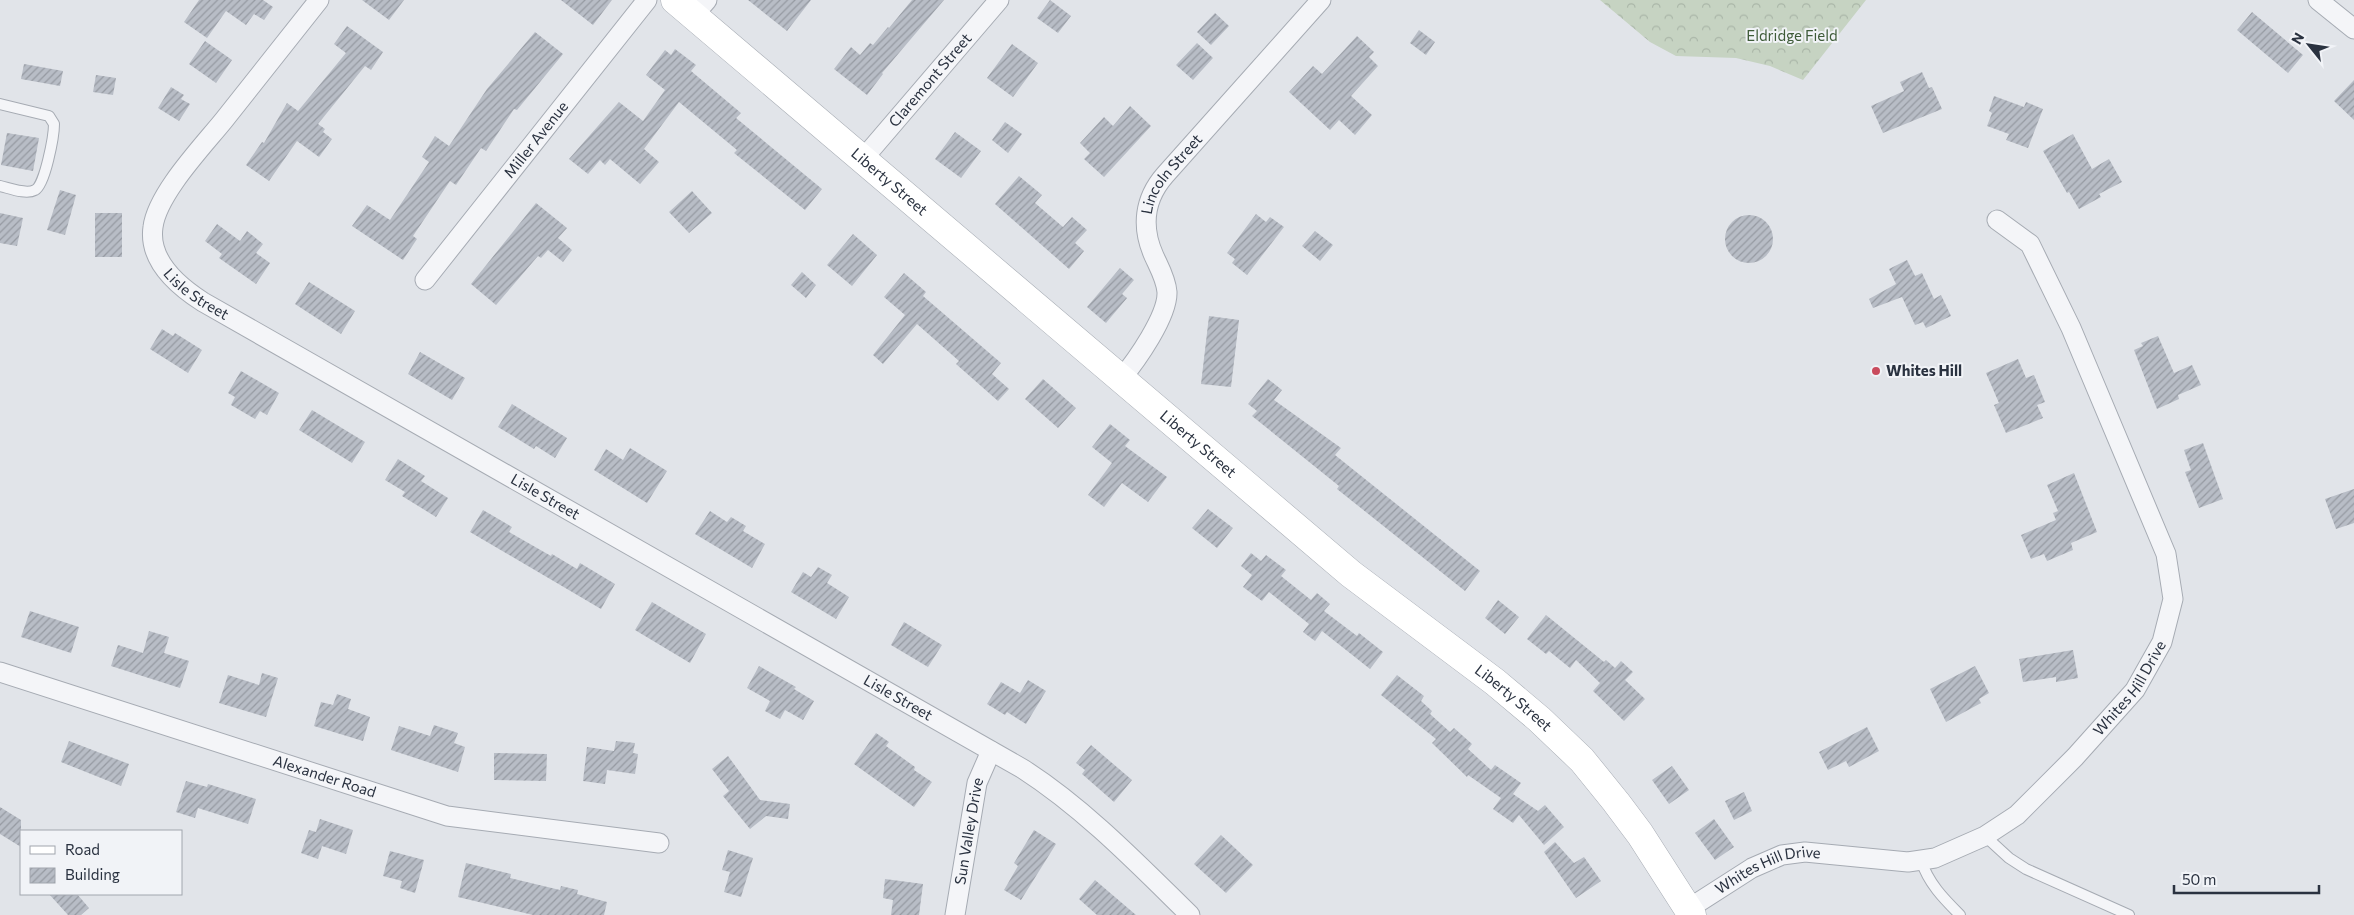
<svg xmlns="http://www.w3.org/2000/svg" width="2354" height="915" viewBox="0 0 2354 915" font-family="Commissioner,sans-serif">
	<defs>
		<pattern id="forest-crowns" width="20" height="18" patternUnits="userSpaceOnUse" patternTransform="scale(1.25)"><rect width="20" height="18" fill="#c6d3c2"/><path d="M2 6a3 3 0 1 1 6 0M12 15a3 3 0 1 1 6 0" fill="none" stroke="#aab6a8"/></pattern>
		<pattern id="building-hatch" width="6" height="6" patternUnits="userSpaceOnUse" patternTransform="scale(1.25)"><rect width="6" height="6" fill="#b8bdc6"/><path d="M-1 1l2-2M0 6l6-6M5 7l2-2" fill="none" stroke="#969aa2"/></pattern>
	</defs>
	<rect width="100%" height="100%" fill="#e1e4e9"/>
	<path fill="url(#forest-crowns)" d="M1600,0H1866L1803,80L1770,66L1736,58L1676,56L1650,42Z"/>
	<path fill="url(#building-hatch)" d="M199,0H263L273,7L264,20L254,14L246,25L226,11L207,38L184,22Z
		M362,0H404L389,20Z
		M561,0H612L593,25Z
		M748,0H811L787,31Z
		M912,0H944L882,73L883,74L867,95L834,69L851,47L860,55L870,43L873,45L888,27L889,28Z
		M1050,0L1071,16L1058,33L1037,18Z
		M2252,12L2303,55L2288,73L2237,30Z
		M1215,13L1229,26L1211,45L1197,32Z
		M347,26L383,52L371,70L365,66L318,124L325,129L323,132L332,139L319,157L297,141L269,181L246,165L262,142L264,143L287,103L298,111L346,53L334,44Z
		M1419,30L1435,42L1426,55L1410,43Z
		M535,32L563,54L517,110L514,109L486,151L481,148L456,185L450,181L413,236L417,239L403,260L352,226L367,205L390,220L429,162L422,157L435,136L449,146L487,89Z
		M1357,36L1374,52L1369,57L1378,66L1351,96L1372,115L1355,135L1339,120L1330,130L1289,92L1313,66L1322,74Z
		M205,41L232,60L216,83L189,64Z
		M1197,43L1213,58L1193,80L1176,65Z
		M1012,44L1038,63L1013,97L987,78Z
		M675,49L696,65L691,71L741,113L736,118L822,189L805,210L734,153L737,150L679,102L644,149L659,162L640,184L610,159L605,165L600,160L588,174L569,159L619,102L643,121L665,90L646,75L665,50L671,55Z
		M24,64L63,71L60,86L21,79Z
		M1922,72L1929,88L1932,87L1942,109L1883,133L1871,106L1904,91L1900,82Z
		M96,75L116,78L113,95L93,92Z
		M2354,80V120L2334,101Z
		M171,87L184,95L181,99L190,104L179,121L158,108Z
		M1994,96L2024,107L2026,102L2043,109L2028,148L2006,140L2009,134L1987,126L1992,113L1989,111Z
		M1130,106L1151,126L1104,177L1084,159L1090,153L1080,143L1104,117L1113,126Z
		M1005,122L1022,134L1008,153L992,140Z
		M955,132L981,151L961,178L935,159Z
		M7,133L39,138L33,171L1,165Z
		M2073,134L2092,169L2109,159L2122,182L2099,194L2101,197L2079,209L2069,192L2067,193L2043,151Z
		M1019,176L1042,195L1035,203L1063,227L1072,217L1087,230L1075,243L1084,251L1069,269L995,204Z
		M60,190L76,195L65,235L47,230Z
		M692,191L712,213L689,233L669,212Z
		M536,203L567,228L558,238L572,250L563,262L548,250L541,258L538,256L496,305L471,284Z
		M0,213L23,218L17,246L0,243Z
		M95,213H122V257H95Z
		M1256,214L1266,222L1270,217L1284,227L1247,275L1232,263L1235,259L1227,253Z
		M1725 239a24 24 0 1 1 48 0a24 24 0 1 1-48 0Z
		M217,224L240,241L247,231L263,244L256,253L270,263L256,284L219,258L222,254L205,241Z
		M1315,231L1333,245L1320,261L1302,246Z
		M853,234L877,255L852,286L827,265Z
		M1907,260L1915,276L1922,273L1934,299L1941,295L1951,316L1926,328L1923,322L1915,325L1902,297L1873,308L1869,299L1896,284L1889,269Z
		M1120,268L1134,280L1122,294L1127,298L1106,323L1087,307Z
		M802,272L816,285L806,298L791,285Z
		M904,273L926,292L923,296L1001,363L992,374L1009,389L998,401L956,364L959,361L917,324L883,364L873,355L905,315L884,297Z
		M309,282L355,311L341,334L295,304Z
		M1209,316L1239,320L1231,387L1201,384Z
		M162,329L173,336L175,333L202,350L188,373L150,349Z
		M2158,336L2174,373L2192,365L2201,385L2178,395L2179,399L2157,409L2134,350L2143,346L2141,343Z
		M420,352L465,378L452,400L408,374Z
		M2018,359L2026,378L2034,375L2045,402L2037,405L2043,418L2006,433L1994,405L1999,403L1986,373Z
		M241,371L279,393L267,415L260,411L255,419L231,405L235,397L228,393Z
		M1043,379L1076,408L1058,428L1025,399Z
		M1268,379L1282,390L1274,400L1341,448L1335,455L1480,571L1465,591L1337,489L1339,486L1252,416L1257,411L1248,404Z
		M512,404L567,438L555,458L536,446L534,449L498,427Z
		M312,410L365,442L352,463L299,430Z
		M1110,424L1130,440L1125,446L1167,477L1148,502L1122,483L1104,507L1088,495L1112,463L1092,447Z
		M2203,443L2223,499L2199,508L2185,472L2191,470L2184,450Z
		M630,448L667,471L647,503L594,470L606,449L623,460Z
		M398,459L425,476L421,481L448,498L436,517L402,496L405,492L385,480Z
		M2074,473L2097,532L2071,543L2073,550L2047,561L2044,554L2031,559L2021,535L2056,520L2053,513L2058,511L2047,485Z
		M2354,489V523L2336,529L2325,499Z
		M1208,509L1233,528L1217,548L1192,528Z
		M483,510L512,527L509,532L551,556L552,554L577,569L580,563L615,584L601,609L470,532Z
		M710,511L727,522L731,517L746,526L743,531L765,544L752,568L695,534Z
		M1251,553L1261,561L1266,555L1286,570L1281,576L1311,600L1317,593L1330,604L1324,611L1357,636L1359,633L1383,652L1370,669L1322,631L1315,641L1303,632L1309,624L1269,592L1262,601L1243,587L1252,575L1241,566Z
		M818,567L832,575L827,583L849,597L836,619L791,592L803,572L811,577Z
		M1498,600L1519,617L1505,634L1485,618Z
		M652,602L706,634L690,663L635,630Z
		M30,611L79,627L71,653L21,637Z
		M1546,615L1604,662L1606,660L1615,668L1621,661L1633,672L1625,680L1645,699L1624,721L1593,691L1600,683L1576,660L1570,668L1549,651L1546,654L1527,639Z
		M904,622L942,645L928,667L891,645Z
		M149,631L169,637L164,653L189,661L180,688L111,666L118,645L143,653Z
		M2073,650L2078,678L2056,682V677L2023,682L2019,659Z
		M759,666L796,687L794,689L814,701L803,720L785,710L780,719L765,711L770,701L747,688Z
		M1975,666L1989,693L1979,699L1981,703L1946,722L1930,689Z
		M262,673L278,678L266,717L219,703L228,675L259,685Z
		M1397,675L1424,696L1421,701L1432,711L1430,714L1450,732L1454,728L1472,744L1468,749L1491,770L1495,765L1521,783L1513,794L1538,811L1545,805L1564,827L1544,845L1519,815L1513,823L1493,809L1501,798L1468,775L1467,777L1432,743L1436,739L1381,695Z
		M1028,680L1046,691L1026,724L1007,712L1005,715L987,704L1001,682L1020,693Z
		M337,694L351,699L348,709L370,717L363,741L314,726L321,702L333,705Z
		M434,725L458,733L454,743L465,747L458,772L391,750L399,726L430,736Z
		M1867,727L1879,751L1849,767L1846,761L1828,770L1819,752Z
		M876,733L889,742L886,746L915,767L914,770L932,782L914,807L854,764Z
		M69,741L129,764L121,786L61,762Z
		M616,741L635,743L633,753L638,754L635,774L607,770L605,784L583,781L587,747L614,751Z
		M1091,745L1132,780L1114,802L1082,774L1085,770L1076,763Z
		M494,753L547,754L546,781L494,780Z
		M728,756L760,800L790,804L788,819L766,816L750,829L723,796L729,791L712,769Z
		M1672,766L1689,790L1669,804L1652,780Z
		M186,781L207,787L208,784L256,799L248,824L198,808L195,818L176,812Z
		M1744,792L1752,811L1734,820L1725,801Z
		M0,807L21,820V847L0,834Z
		M320,819L353,830L346,854L322,846L318,859L301,853L309,830L316,832Z
		M1714,819L1734,847L1715,860L1695,833Z
		M1034,830L1056,844L1021,900L1004,890L1018,866L1014,863Z
		M1221,835L1253,865L1226,893L1194,864Z
		M1555,842L1574,863L1584,857L1601,881L1576,898L1544,852Z
		M728,850L753,858L741,897L724,892L730,872L722,870Z
		M390,851L424,860L415,893L400,888L402,881L383,876Z
		M466,863L511,874L510,878L560,890L561,886L578,890L577,894L607,902L604,915H533L458,897Z
		M885,879L923,884L919,915H891L893,900L883,898Z
		M1095,880L1136,915H1097L1079,899Z
		M49,894H77L89,908L81,915H68Z"/>
	<g fill="none" stroke-linecap="round" stroke-linejoin="round">
		<defs>
			<path id="service" d="M0,104L49,116L54,124C54,136 45,185 35,190C26,195 9,188 0,186
				M1985,836L2009,858L2026,869L2129,915
				M1921,860C1928,883 1944,899 1960,915"/>
			<g id="minor">
				<path id="s1" d="M319,0C287,40 256,80 224,120C203,146 157,194 153,227C148,261 178,286 203,302L1023,769C1085,809 1138,864 1190,915"/>
				<path d="M2318,0L2354,29"/>
				<path d="M693,16L707,0"/>
				<path id="s2" d="M862,160L999,0"/>
				<path id="s3" d="M425,280L647,0"/>
				<path id="s4" d="M1121,379C1136,361 1168,316 1167,292C1166,279 1159,267 1154,256C1141,227 1144,199 1165,175L1321,0"/>
				<path id="s5" d="M0,672L447,816L659,843"/>
				<path id="s6" d="M1688,909L1752,868L1782,855L1805,852L1908,862L1935,858L1985,836L2017,815L2075,757L2135,690L2162,642L2173,599L2166,554L2071,328L2030,244L1997,220"/>
				<path id="s7" d="M955,915L977,783L991,751"/>
			</g>
			<g id="secondary">
				<path id="s8" d="M675,0L1351,574L1495,682L1539,719L1582,760L1616,802L1640,834L1692,915"/>
			</g>
		</defs>
		<use href="#service" stroke="#a6abb3" stroke-width="12"/>
		<use href="#minor" stroke="#a6abb3" stroke-width="21"/>
		<use href="#secondary" stroke="#a6abb3" stroke-width="29"/>
		<use href="#service" stroke="#f4f5f8" stroke-width="10"/>
		<use href="#minor" stroke="#f4f5f8" stroke-width="19"/>
		<use href="#secondary" stroke="#fff" stroke-width="28"/>
	</g>
	<circle fill="#c94b5d" stroke="#f1f3f7" stroke-width="2" cx="1876" cy="371" r="5"/>
	<g text-anchor="middle" stroke-width="4" stroke-linejoin="round" paint-order="stroke">
		<g font-size="15" fill="#3e5b38" stroke="#f1f3f7">
			<text x="1792" y="41">Eldridge Field</text>
		</g>
		<g font-size="15" fill="#2a3240" stroke="#f1f3f7">
			<text dy="5" stroke="none"><textPath href="#s2" startOffset="105">Claremont Street</textPath></text>
			<text dy="5" stroke="none"><textPath href="#s3" startOffset="179">Miller Avenue</textPath></text>
			<text dy="5" stroke="none"><textPath href="#s4" startOffset="229">Lincoln Street</textPath></text>
			<text dy="5" stroke="none"><textPath href="#s8" startOffset="281">Liberty Street</textPath></text>
			<text dy="5" stroke="none"><textPath href="#s1" startOffset="368">Lisle Street</textPath></text>
			<text dy="5" stroke="none"><textPath href="#s8" startOffset="686">Liberty Street</textPath></text>
			<text dy="5" stroke="none"><textPath href="#s1" startOffset="772">Lisle Street</textPath></text>
			<text dy="5" stroke="none"><textPath href="#s6" startOffset="526">Whites Hill Drive</textPath></text>
			<text dy="5" stroke="none"><textPath href="#s1" startOffset="1178">Lisle Street</textPath></text>
			<text dy="5" stroke="none"><textPath href="#s8" startOffset="1091">Liberty Street</textPath></text>
			<text dy="5" stroke="none"><textPath href="#s5" startOffset="341">Alexander Road</textPath></text>
			<text dy="5" stroke="none"><textPath href="#s7" startOffset="85">Sun Valley Drive</textPath></text>
			<text dy="5" stroke="none"><textPath href="#s6" startOffset="91">Whites Hill Drive</textPath></text>
		</g>
		<g font-size="15" font-weight="bold" fill="#2a3240" stroke="#f1f3f7" text-anchor="start">
			<text x="1886" y="376">Whites Hill</text>
		</g>
	</g>
	<rect x="20" y="830" width="162" height="65" fill="#f1f3f7" stroke="#a1a6ae"/>
	<rect x="30" y="846" width="25" height="8" fill="#ffffff" stroke="#a1a6ae"/>
	<text x="65" y="855" font-size="15" fill="#2a3240">Road</text>
	<rect x="30" y="868" width="25" height="15" fill="url(#building-hatch)" stroke="#a1a6ae"/>
	<text x="65" y="880" font-size="15" fill="#2a3240">Building</text>
	<g transform="translate(2309 45) rotate(300)" stroke="#f1f3f7" stroke-width="4" paint-order="stroke">
	<path d="M0-4L9 19L0 12L-9 19Z" fill="#2a3240"/>
	<text y="-8" font-size="14" font-weight="bold" text-anchor="middle" fill="#2a3240">N</text>
	</g>
	<path d="M2174 885v8h145v-8" fill="none" stroke="#2a3240" stroke-width="2.5"/>
	<text x="2182" y="885" font-size="15" fill="#2a3240" stroke="#f1f3f7" stroke-width="4" paint-order="stroke">50 m</text>
</svg>
